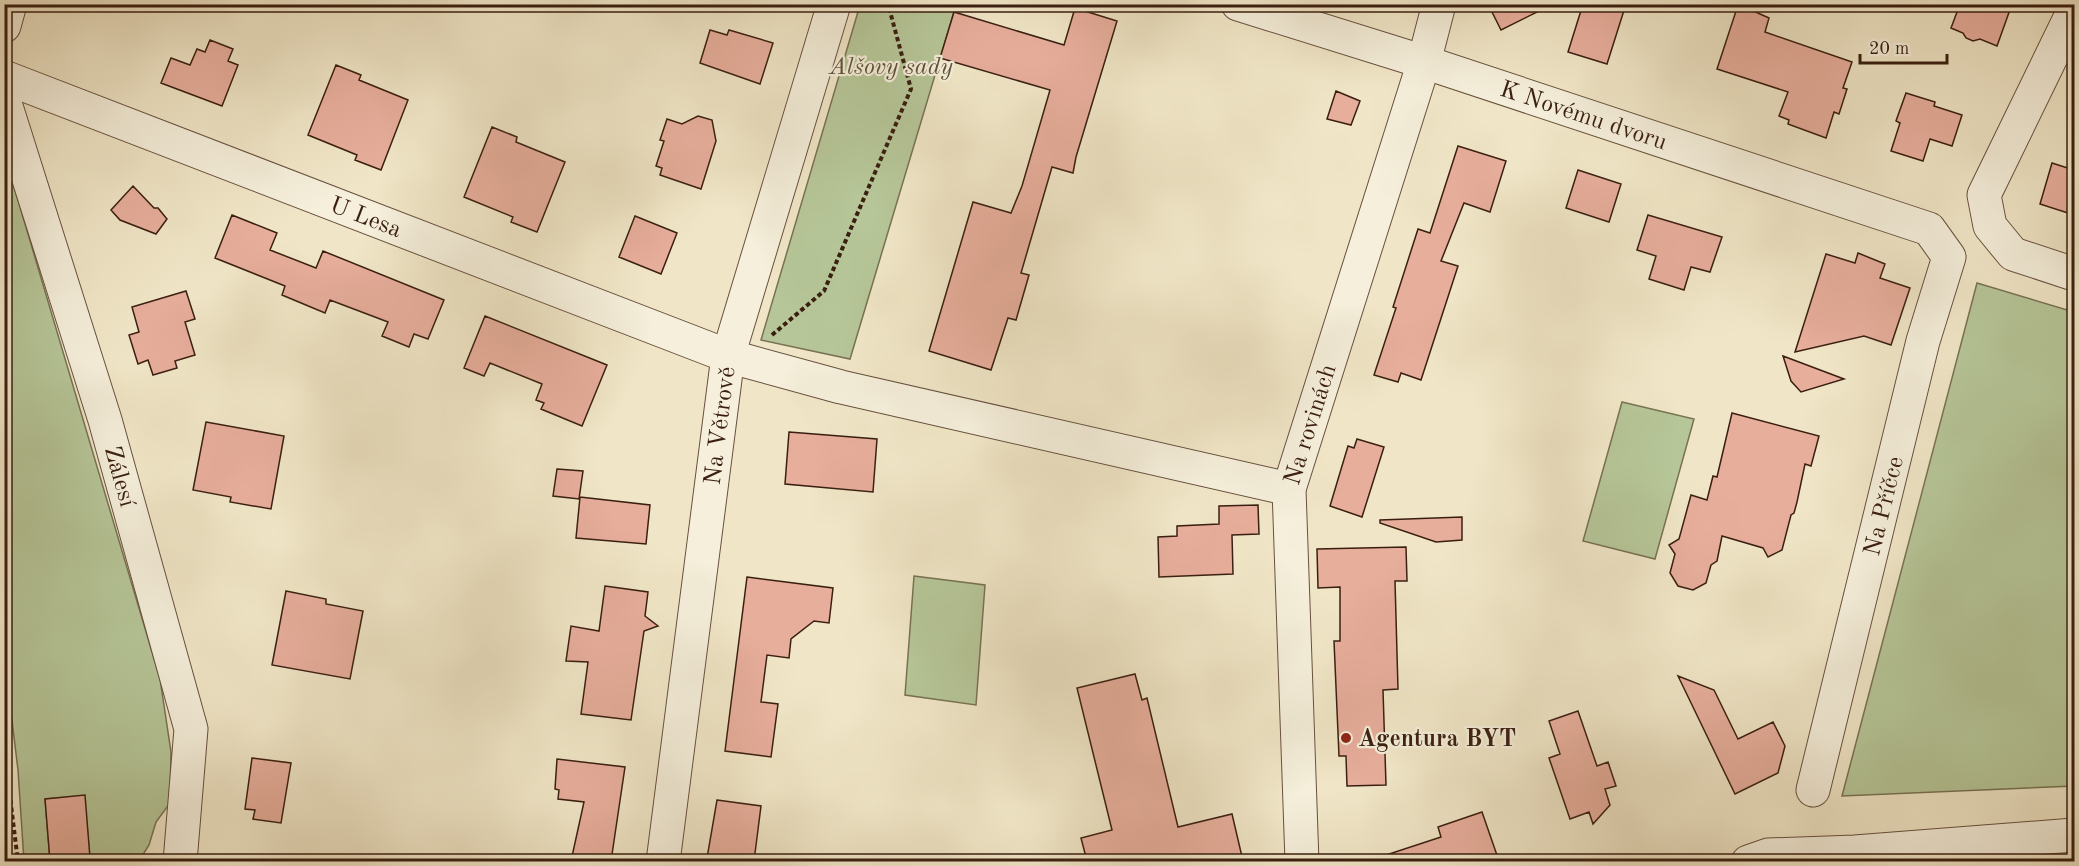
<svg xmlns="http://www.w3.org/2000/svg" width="2079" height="866" viewBox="0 0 2079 866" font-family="'Old Standard TT',serif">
	<rect width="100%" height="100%" fill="#f0e6c7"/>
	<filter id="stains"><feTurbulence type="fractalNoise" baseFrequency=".00333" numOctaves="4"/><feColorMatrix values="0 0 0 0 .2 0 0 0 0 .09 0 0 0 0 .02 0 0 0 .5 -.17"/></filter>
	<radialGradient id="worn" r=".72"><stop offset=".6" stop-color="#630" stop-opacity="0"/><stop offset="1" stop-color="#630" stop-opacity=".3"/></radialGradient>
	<path fill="#b6c698" stroke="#787254" stroke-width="1.5" fill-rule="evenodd" d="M860,5H956L850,359L761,340Z
		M4,153L160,679L171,752L170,803L156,822L149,845L139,861H24L18,770L4,655ZM84,796L90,858L50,861L45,799Z
		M1977,283L2074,312V786L1842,796Z
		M1622,402L1694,419L1655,559L1583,541Z
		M914,576L985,585L976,705L905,695Z"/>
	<path fill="#e7ae9c" stroke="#3a1f11" stroke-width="1.5" d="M1488,4H1553L1501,30Z
		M1583,4H1626L1607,64L1568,52Z
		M1960,4H2012L1997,46L1980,39L1973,41L1966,38L1963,33L1951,28Z
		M1075,8L1117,21L1076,157L1073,173L1052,167L1021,273L1029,275L1016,320L1008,318L991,370L929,351L973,202L1011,213L1022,186L1050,90L940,58L954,12L1064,45Z
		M1737,8L1749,9L1769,18L1765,32L1852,62L1843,88L1847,89L1839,114L1834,112L1826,138L1788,124L1789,120L1779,116L1788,92L1717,69Z
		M710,30L727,35L729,30L773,43L760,84L700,63Z
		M210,40L233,49L228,61L238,65L222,106L161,83L171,58L190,65L197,49L205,52Z
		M336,65L361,75L359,80L408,100L381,170L355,160L357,155L308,135Z
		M1336,91L1360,101L1351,125L1327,119Z
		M1906,93L1935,102L1934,106L1962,115L1952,146L1930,139L1923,161L1891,151L1900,123L1896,121Z
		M698,116L712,120L716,141L701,189L660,175L662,168L656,166L664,141L660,140L667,119L682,124Z
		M492,127L517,137L516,142L565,162L537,232L511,222L513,217L464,197Z
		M1458,146L1506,161L1490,212L1464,203L1441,261L1458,266L1421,380L1401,373L1398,382L1374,375L1396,308L1393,307L1418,229L1430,233Z
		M2052,163L2074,170V215L2040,204Z
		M1578,170L1621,184L1609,222L1566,208Z
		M133,186L154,208H158L167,219L156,234L120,220L111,210Z
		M232,215L277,233L270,250L316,268L323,251L444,300L428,339L414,334L409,347L382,336L388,322L330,300L325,313L282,295L285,286L215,258Z
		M1648,215L1722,237L1710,272L1691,267L1684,290L1649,279L1656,256L1637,250Z
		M635,216L677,233L661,274L619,257Z
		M1858,253L1885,264L1880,278L1910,288L1891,345L1864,336L1795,352L1826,254L1855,263Z
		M186,291L195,319L185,322L195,355L175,361L177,368L153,375L148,360L138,364L129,335L139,332L132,307Z
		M485,316L607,365L582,426L541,409L544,403L536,400L542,384L490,363L484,376L464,368Z
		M1783,356L1844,379L1801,392L1791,381Z
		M1732,413L1819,436L1811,466L1805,464L1797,502L1794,513L1791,515L1782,550L1768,557L1763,548L1722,536L1717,561L1711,565L1706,583L1693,590L1678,586L1670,573L1675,554L1669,545L1679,539L1691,495L1707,500L1713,476L1717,477Z
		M206,422L284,436L271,509L230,502L231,497L193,490Z
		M789,432L877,439L873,492L785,484Z
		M1357,439L1384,447L1362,517L1330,506L1348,446L1354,448Z
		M557,469L583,471L579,499L553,496Z
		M580,497L650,505L646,544L576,538Z
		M1258,505L1259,534L1232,535L1233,574L1159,577L1158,537L1177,536V526L1219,524V506Z
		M1462,517V540L1436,542L1380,523V520Z
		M1406,547L1407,581H1395L1398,689L1383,690L1386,785L1347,786L1346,756H1339L1334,641H1340V587L1318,588L1317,549Z
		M747,577L833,588L829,623L814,621L791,639L789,658L767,655L761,702L778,704L771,757L725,751Z
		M605,586L648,592L645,616L658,626L644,631L631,720L581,714L588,662L566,661L571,626L599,631Z
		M286,591L326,599V604L363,611L350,679L272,665Z
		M1135,674L1142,700L1147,698L1178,827L1232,814L1243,861H1087L1081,838L1112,830L1077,688Z
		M1678,676L1714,690L1738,739L1773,722L1785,746L1778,773L1735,794Z
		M1578,711L1597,766L1608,762L1616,786L1605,789L1610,805L1593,824L1589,812L1570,819L1549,758L1560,754L1549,721Z
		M252,758L291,763L281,823L253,819L255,810L245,809Z
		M557,759L625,767L611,861H571L584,802L558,799L559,790L555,789Z
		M85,795L90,858L50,861L45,799Z
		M717,800L761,806L754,861L707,858Z
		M1482,812L1499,861H1381L1380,857L1441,837L1438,827Z"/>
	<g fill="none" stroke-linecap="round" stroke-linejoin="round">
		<defs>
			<g id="minor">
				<path id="s1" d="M1238,4L1424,62L1929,229L1949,257L1923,341L1813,790"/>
				<path d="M2074,10L1984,195L1990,226L2013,254L2074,274"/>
				<path d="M4,26L10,4"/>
				<path id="s2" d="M4,77L728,356L841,387L1289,489"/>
				<path id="s3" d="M4,100L105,420L191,729L180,862"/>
				<path id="s4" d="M663,862L728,356L834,4"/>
				<path id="s5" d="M1302,862L1289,489L1424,62L1439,4"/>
				<path d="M1748,862L1768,855L1855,852L2074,835"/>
			</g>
		</defs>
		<use href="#minor" stroke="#68513e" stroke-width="35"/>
		<path stroke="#3a1f11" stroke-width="4" stroke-dasharray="4.5 3" stroke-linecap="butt" d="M772,335L824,291L911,89L888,4
			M4,748L18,862"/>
		<use href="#minor" stroke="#f5efdb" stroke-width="33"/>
	</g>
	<circle fill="#8f2418" stroke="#f5efdb" stroke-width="2" cx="1346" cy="738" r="6"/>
	<g text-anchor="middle" stroke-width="4.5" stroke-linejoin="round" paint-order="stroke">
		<g font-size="24" font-style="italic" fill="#5f513a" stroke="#f5efdb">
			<text x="891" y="74">Alšovy sady</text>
		</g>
		<g font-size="24" fill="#3a1f11" stroke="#f5efdb">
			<text dy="8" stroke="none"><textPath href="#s1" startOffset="363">K Novému dvoru</textPath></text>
			<text dy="8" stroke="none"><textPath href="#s2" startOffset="388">U Lesa</textPath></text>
			<text dy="8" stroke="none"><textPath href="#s5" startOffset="441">Na rovinách</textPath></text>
			<text dy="8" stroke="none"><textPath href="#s4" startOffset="440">Na Větrově</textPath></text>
			<text dy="8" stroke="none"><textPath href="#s3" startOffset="394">Zálesí</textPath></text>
			<text transform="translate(1883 506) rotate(-76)" y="8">Na Příčce</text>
		</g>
		<g font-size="24" font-weight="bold" fill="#3a1f11" stroke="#f5efdb" text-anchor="start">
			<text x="1358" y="746">Agentura BYT</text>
		</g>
	</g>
	<rect width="2079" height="866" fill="none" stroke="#f0e6c7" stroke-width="24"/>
	<rect x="6" y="6" width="2067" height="854" fill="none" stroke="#3a1f11" stroke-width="3"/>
	<rect x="12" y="12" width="2055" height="842" fill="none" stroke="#3a1f11" stroke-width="1.5"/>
	<path d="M1860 54v9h87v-9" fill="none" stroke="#3a1f11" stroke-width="3"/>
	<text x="1869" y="54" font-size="18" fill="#3a1f11" stroke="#f5efdb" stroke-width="4.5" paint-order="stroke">20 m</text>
	<rect width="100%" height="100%" filter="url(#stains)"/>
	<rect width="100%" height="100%" fill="url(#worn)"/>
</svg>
